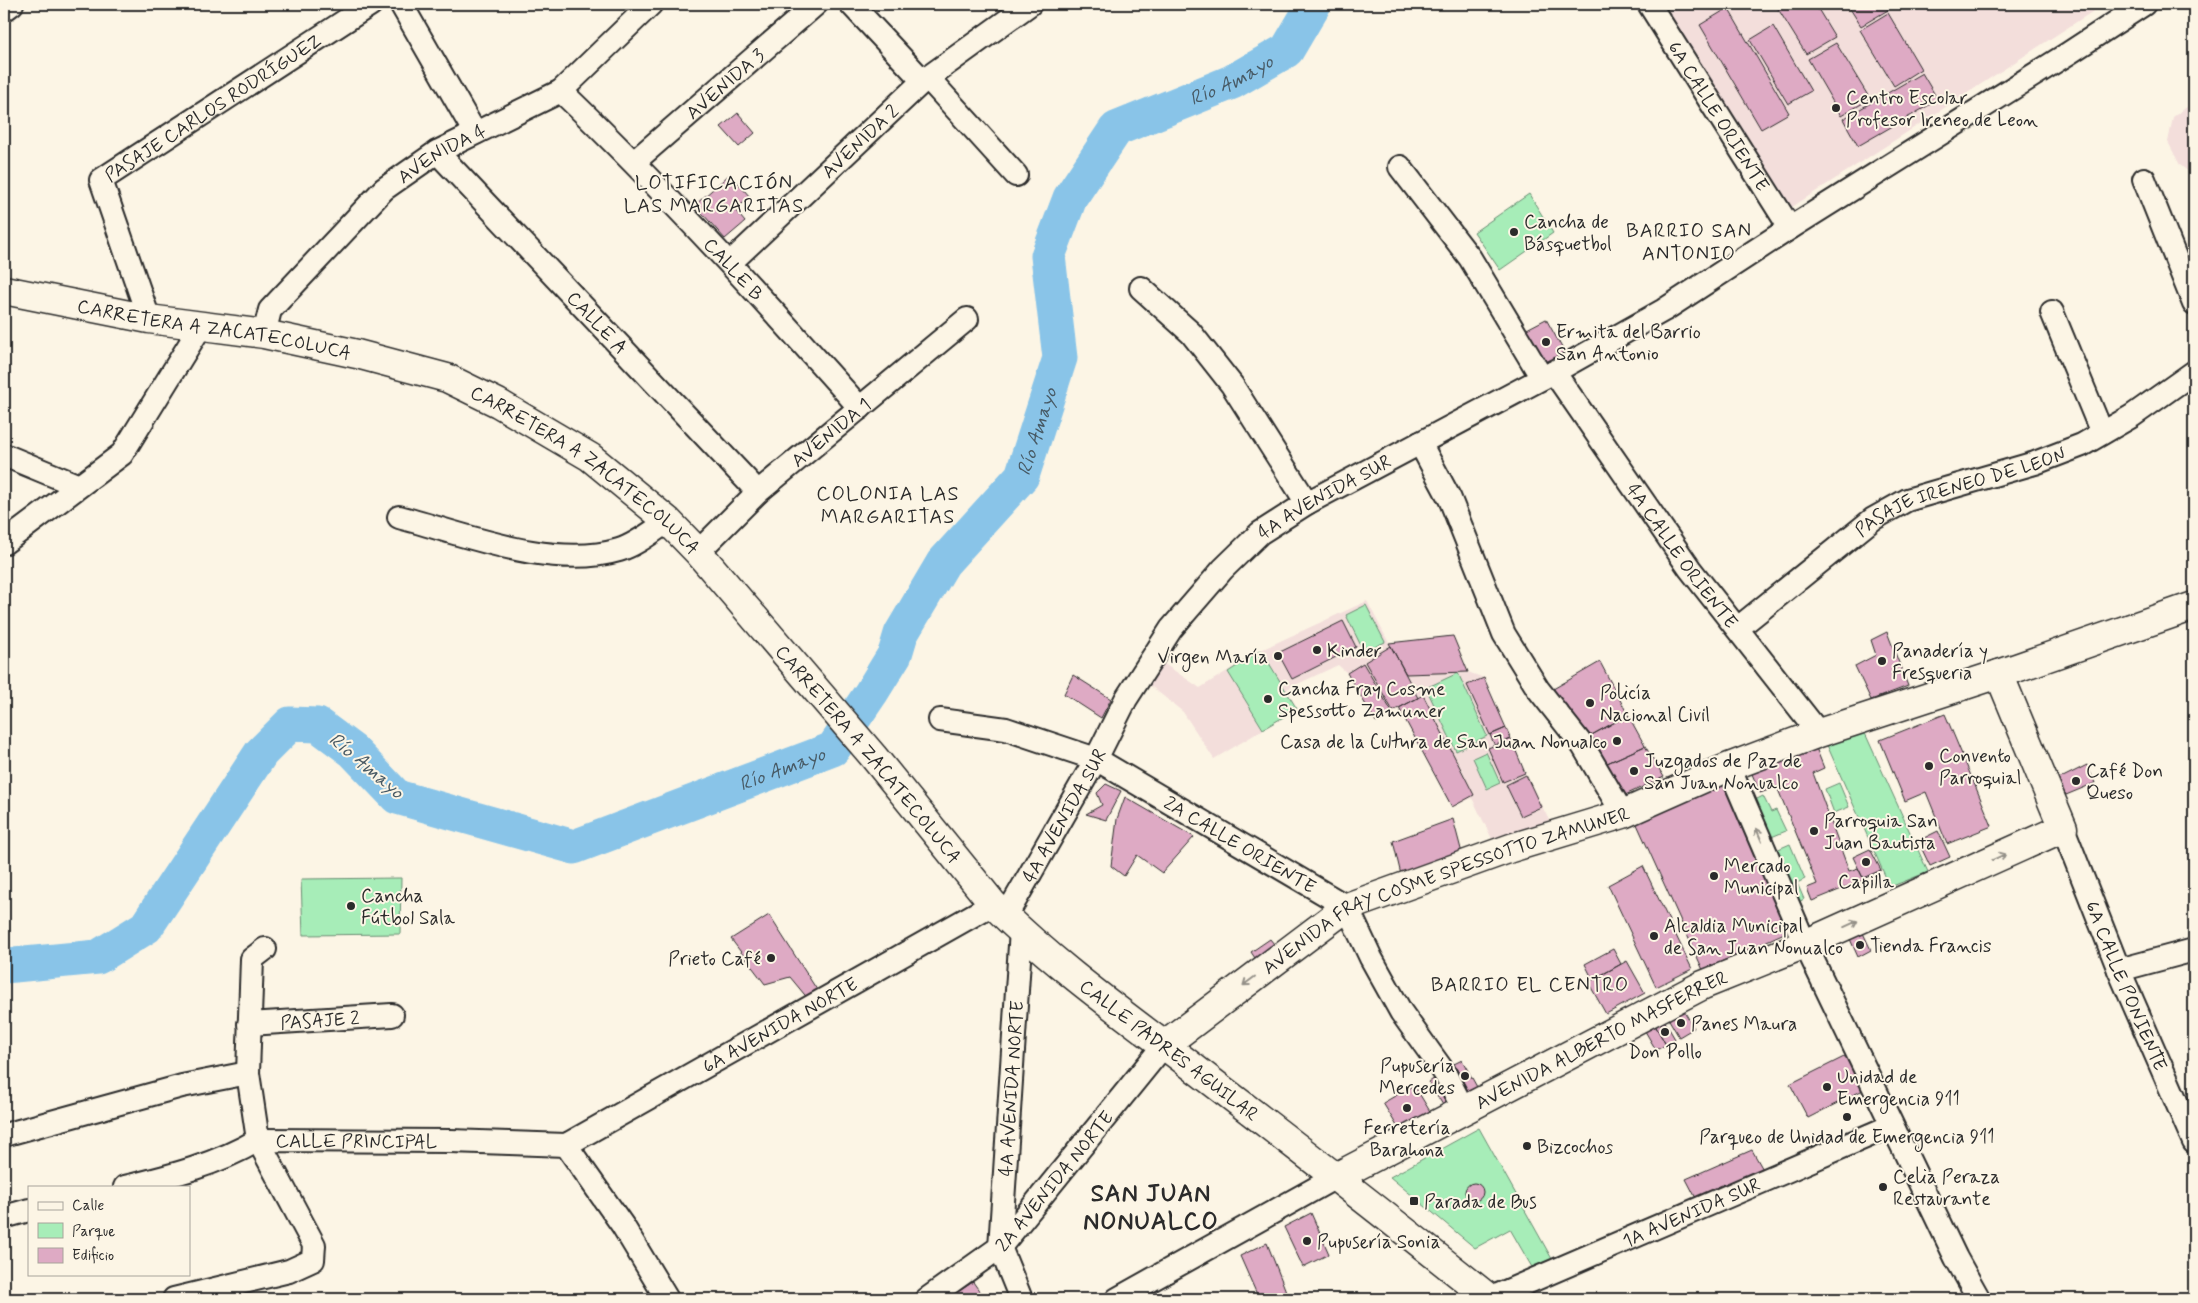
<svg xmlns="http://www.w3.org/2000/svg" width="2198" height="1303" viewBox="0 0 2198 1303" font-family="Mynerve,sans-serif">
	<rect width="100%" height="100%" fill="#fcf5e5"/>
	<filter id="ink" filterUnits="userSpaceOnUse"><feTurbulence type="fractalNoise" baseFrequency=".02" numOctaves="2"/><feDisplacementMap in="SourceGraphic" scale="10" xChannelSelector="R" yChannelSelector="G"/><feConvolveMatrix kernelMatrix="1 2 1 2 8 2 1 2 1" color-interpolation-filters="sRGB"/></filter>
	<g filter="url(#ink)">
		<path fill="#f3dedb" d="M1674,4H2104L1792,207L1664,9Z
			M2194,102V176L2180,165L2168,142L2173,117Z
			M1367,601L1389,643L1453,636L1468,672L1484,678L1526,775L1549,820L1495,845L1472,798L1452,807L1399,709L1376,722L1347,673L1338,665L1287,689L1297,709L1214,759L1183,712L1147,683L1163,663L1200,688L1261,650Z"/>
		<path fill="#a7edb8" stroke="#698c72" d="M1529,194L1553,233L1500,270L1474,232Z
			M1366,605L1385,642L1364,652L1346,615Z
			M1261,650L1297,709L1263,729L1228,672Z
			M1458,673L1487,736L1456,751L1426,688Z
			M1864,731L1928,872L1890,887L1827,745Z
			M1486,752L1500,783L1487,789L1473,758Z
			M1839,783L1849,807L1834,813L1825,789Z
			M1763,796L1771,812L1776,810L1786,831L1769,838L1753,801Z
			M1790,844L1805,879L1797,883L1804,899L1797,903L1774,851Z
			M401,878L400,934L303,935L301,879Z
			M1479,1128L1552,1259L1533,1269L1510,1229L1475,1248L1390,1177Z"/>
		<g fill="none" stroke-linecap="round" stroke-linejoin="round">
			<path stroke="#89c4e8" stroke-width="35" id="s1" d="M4,966L98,957L146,927L261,753L290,724L318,725L353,751L397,797L574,847L833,749L871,693L895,654L901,634L943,563L1022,476L1060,358L1048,256L1070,198L1116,129L1232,82L1287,50L1314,4"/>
		</g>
		<path fill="#deaac4" stroke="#2b2b2b" d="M1775,4H1815L1835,37L1806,54Z
			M1847,4H1884L1888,10L1861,26Z
			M1728,8L1789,113L1761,129L1700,25Z
			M1888,13L1921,69L1894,86L1860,30Z
			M1773,26L1811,91L1788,104L1750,40Z
			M1836,43L1870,99L1841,116L1808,59Z
			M1922,73L1938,100L1858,146L1843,119Z
			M738,113L755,133L739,147L721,127Z
			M730,174L750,197L735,210L745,222L725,239L695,205Z
			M1546,319L1566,355L1546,366L1525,330Z
			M1343,621L1356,647L1292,679L1278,653Z
			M1887,632L1908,686L1871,700L1855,666L1876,655L1871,640Z
			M1453,636L1468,672L1406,674L1389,643Z
			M1391,646L1418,698L1393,711L1365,662Z
			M1600,662L1628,715L1588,737L1548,692Z
			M1363,663L1392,712L1376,722L1347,673Z
			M1073,675L1111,699L1101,718L1064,694Z
			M1484,678L1506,728L1490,735L1467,685Z
			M1423,695L1474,795L1452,807L1399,708Z
			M1945,714L1992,826L1947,844L1926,792L1905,801L1880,740Z
			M1628,715L1645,746L1605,764L1588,737Z
			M1506,728L1511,739L1495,746L1490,735Z
			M1511,739L1525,773L1503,782L1488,748Z
			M1645,746L1664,777L1623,796L1605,764Z
			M1816,748L1824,768L1813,773L1849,871L1858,868L1864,880L1812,901L1807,888L1817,884L1777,787L1760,793L1752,774Z
			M2087,765L2095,783L2066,795L2057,780Z
			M1526,775L1541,807L1521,816L1506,785Z
			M1724,782L1791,930L1703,970L1636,822Z
			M1106,784L1121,791L1106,820L1086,814L1102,805L1097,793Z
			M1125,797L1194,837L1162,873L1137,855L1124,876L1111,866L1117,819Z
			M1453,819L1463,857L1402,879L1393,841Z
			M1938,831L1950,857L1930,866L1918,841Z
			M1870,849L1881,870L1863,878L1853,857Z
			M1643,866L1692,969L1656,987L1608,885Z
			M769,915L819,993L809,1000L790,977L765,984L731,939Z
			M1863,933L1871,950L1858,957L1850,939Z
			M1270,939L1278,949L1259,964L1251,952Z
			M1613,949L1621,964L1593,980L1585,964Z
			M1627,961L1645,993L1606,1014L1588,982Z
			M1683,1009L1694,1028L1679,1037L1668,1018Z
			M1664,1020L1675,1039L1666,1045L1655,1025Z
			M1655,1025L1666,1045L1656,1050L1645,1031Z
			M1846,1056L1863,1090L1808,1118L1790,1084Z
			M1462,1060L1477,1087L1468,1091L1454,1064Z
			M1438,1076L1452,1100L1443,1105L1429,1082Z
			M1414,1085L1431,1113L1400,1131L1383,1103Z
			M1752,1150L1765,1173L1698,1202L1686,1179Z
			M1465 1192a9 9 0 1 1 18 0a9 9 0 1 1-18 0Z
			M1311,1213L1329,1254L1303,1267L1284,1227Z
			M1267,1243L1289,1299H1259L1240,1256Z
			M973,1282L985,1299H946Z"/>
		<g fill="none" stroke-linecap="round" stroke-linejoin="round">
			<defs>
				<g id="street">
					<path d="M401,4L475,133"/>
					<path d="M851,4L923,81"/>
					<path id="s2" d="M1649,4L1790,228"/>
					<path d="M4,10L12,4"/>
					<path d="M928,78L1016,175"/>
					<path id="s3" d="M561,91C666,192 763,299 860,408"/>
					<path id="s4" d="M437,152L758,492"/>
					<path id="s5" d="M634,162L816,4"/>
					<path d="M1400,167L1470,258L1542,378"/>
					<path d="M2144,179L2194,304"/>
					<path id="s6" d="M730,263L923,81L1030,4"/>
					<path d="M1141,288L1191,333L1232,385L1307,503"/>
					<path d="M2052,312L2102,433"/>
					<path id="s7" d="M149,319L101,180L371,4"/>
					<path id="s8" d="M264,334L270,310L384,189L437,152L561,91L651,4"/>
					<path id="s9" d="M1554,372L1690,569L1819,733"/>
					<path d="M1420,443L1450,499L1504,634L1538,689L1583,746L1623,814"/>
					<path d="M4,455L79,486"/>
					<path d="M399,517C464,534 552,570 619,550C636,545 653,531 668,521"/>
					<path d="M4,543L122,454L201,326"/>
					<path id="s10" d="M698,552L758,492L967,319"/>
					<path id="s11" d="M1738,628L1873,519L1907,500L2035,463L2082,445L2132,416L2194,372"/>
					<path id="s12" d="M940,720L1006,729L1096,759L1347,907L1371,958L1401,1012L1444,1072L1464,1110"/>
					<path d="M1729,767L1805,944L1956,1258L1979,1299"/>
					<path id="s13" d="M2063,828L2119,970L2194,1142"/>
					<path id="s14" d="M1006,916L1096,759L1126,699L1171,629L1223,569L1260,533L1307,503L1554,372L1664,310L1790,228L2069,53L2144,4"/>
					<path d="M2119,970L2194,950"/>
					<path id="s15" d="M249,1024L392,1015"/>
					<path d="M4,1135L182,1086L248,1073"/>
					<path d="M566,1145L623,1226L667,1299"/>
					<path id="s16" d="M125,1187C171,1176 218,1164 258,1140L451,1141L566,1145L993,904"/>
					<path d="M4,1217L29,1210"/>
					<path d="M174,1299L289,1271L313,1260L314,1245L258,1140L248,1073L252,959L265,949"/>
					<path id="s17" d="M927,1299L1000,1247L1164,1045"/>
					<path id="s18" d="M1021,1299L1000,1247L1021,930"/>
					<path d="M1117,1299L1336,1177"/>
					<path id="s19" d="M1489,1299L1891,1126"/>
				</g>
				<g id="secondary">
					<path id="s20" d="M4,290L149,319L264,334L357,354L447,378L498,403L590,457L668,521L698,552L873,756L993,904C1056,967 1129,1018 1198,1071C1296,1146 1394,1222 1490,1299"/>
					<path id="s21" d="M1164,1045L1347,907L1511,848L1623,814L1729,767L1819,733L1999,674L2194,606"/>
					<path id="s22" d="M1336,1177L1703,985L1805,944L2063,828L1999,674"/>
				</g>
			</defs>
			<use href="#street" stroke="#2b2b2b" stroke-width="26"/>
			<use href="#secondary" stroke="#2b2b2b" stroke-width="31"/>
			<use href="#street" stroke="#fcf5e5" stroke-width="22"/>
			<use href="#secondary" stroke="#fcf5e5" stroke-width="28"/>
		</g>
		<defs><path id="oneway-shaft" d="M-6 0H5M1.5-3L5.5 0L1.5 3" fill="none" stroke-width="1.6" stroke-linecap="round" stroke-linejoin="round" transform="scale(1.25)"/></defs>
		<g stroke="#949088">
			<use href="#oneway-shaft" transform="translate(1759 835) rotate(-113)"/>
			<use href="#oneway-shaft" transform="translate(1999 857) rotate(-24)"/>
			<use href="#oneway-shaft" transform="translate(1851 924) rotate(-24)"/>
			<use href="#oneway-shaft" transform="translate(1249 981) rotate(143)"/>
		</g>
	</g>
	<g fill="#2b2b2b" stroke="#fcf5e5" stroke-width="2">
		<circle cx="1836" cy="108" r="5"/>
		<circle cx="1514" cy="232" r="5"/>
		<circle cx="1546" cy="342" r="5"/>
		<circle cx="1317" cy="650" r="5"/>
		<circle cx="1278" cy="656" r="5"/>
		<circle cx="1882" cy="661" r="5"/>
		<circle cx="1268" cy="699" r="5"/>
		<circle cx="1590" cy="703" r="5"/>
		<circle cx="1617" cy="741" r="5"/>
		<circle cx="1929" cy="766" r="5"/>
		<circle cx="1634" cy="771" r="5"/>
		<circle cx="2076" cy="781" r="5"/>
		<circle cx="1814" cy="831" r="5"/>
		<circle cx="1866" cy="862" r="5"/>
		<circle cx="1714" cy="876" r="5"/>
		<circle cx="351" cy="906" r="5"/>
		<circle cx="1654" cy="936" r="5"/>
		<circle cx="1860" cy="945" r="5"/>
		<circle cx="771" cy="958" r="5"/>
		<circle cx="1681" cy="1023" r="5"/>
		<circle cx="1665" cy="1032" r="5"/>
		<circle cx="1465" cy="1076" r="5"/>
		<circle cx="1827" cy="1087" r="5"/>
		<circle cx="1407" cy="1108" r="5"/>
		<circle cx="1847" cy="1117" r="5"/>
		<circle cx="1527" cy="1146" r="5"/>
		<circle cx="1883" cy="1187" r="5"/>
		<rect x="1409" y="1196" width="10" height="10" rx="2.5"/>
		<circle cx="1307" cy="1241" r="5"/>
	</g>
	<g text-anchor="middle" stroke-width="4" stroke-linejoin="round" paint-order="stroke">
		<g font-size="19" fill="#2b2b2b" stroke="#fcf5e5">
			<text dy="7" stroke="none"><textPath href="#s5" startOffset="120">AVENIDA 3</textPath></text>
			<text dy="7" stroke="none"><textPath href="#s7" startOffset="280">PASAJE CARLOS RODRÍGUEZ</textPath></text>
			<text dy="7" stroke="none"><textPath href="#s2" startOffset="132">6A CALLE ORIENTE</textPath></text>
			<text dy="7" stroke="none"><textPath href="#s6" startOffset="178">AVENIDA 2</textPath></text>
			<text dy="7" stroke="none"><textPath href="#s8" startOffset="259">AVENIDA 4</textPath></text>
			<text dy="7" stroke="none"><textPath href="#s3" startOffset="248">CALLE B</textPath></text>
			<text dy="7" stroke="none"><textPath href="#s4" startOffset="234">CALLE A</textPath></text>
			<text dy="7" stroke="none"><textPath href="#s20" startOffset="214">CARRETERA A ZACATECOLUCA</textPath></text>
			<text dy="7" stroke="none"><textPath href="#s10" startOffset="179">AVENIDA 1</textPath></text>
			<text dy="7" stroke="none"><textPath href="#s20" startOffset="619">CARRETERA A ZACATECOLUCA</textPath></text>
			<text dy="7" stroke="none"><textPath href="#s11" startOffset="265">PASAJE IRENEO DE LEON</textPath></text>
			<text dy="7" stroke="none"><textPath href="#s14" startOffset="536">4A AVENIDA SUR</textPath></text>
			<text dy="7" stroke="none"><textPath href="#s9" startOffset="224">4A CALLE ORIENTE</textPath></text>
			<text dy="7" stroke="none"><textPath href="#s20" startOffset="1024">CARRETERA A ZACATECOLUCA</textPath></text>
			<text dy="7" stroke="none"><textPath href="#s14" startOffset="116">4A AVENIDA SUR</textPath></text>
			<text dy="7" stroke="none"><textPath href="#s12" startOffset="329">2A CALLE ORIENTE</textPath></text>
			<text dy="7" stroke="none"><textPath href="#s21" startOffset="326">AVENIDA FRAY COSME SPESSOTTO ZAMUNER</textPath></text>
			<text dy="7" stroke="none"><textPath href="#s13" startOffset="170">6A CALLE PONIENTE</textPath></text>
			<text dy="7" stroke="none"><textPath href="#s15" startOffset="71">PASAJE 2</textPath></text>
			<text dy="7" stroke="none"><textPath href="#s16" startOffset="695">6A AVENIDA NORTE</textPath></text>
			<text dy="7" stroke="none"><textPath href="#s22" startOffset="299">AVENIDA ALBERTO MASFERRER</textPath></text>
			<text dy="7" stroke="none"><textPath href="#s20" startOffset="1448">CALLE PADRES AGUILAR</textPath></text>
			<text dy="7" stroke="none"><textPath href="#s18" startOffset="215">4A AVENIDA NORTE</textPath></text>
			<text dy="7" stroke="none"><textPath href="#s16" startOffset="240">CALLE PRINCIPAL</textPath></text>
			<text dy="7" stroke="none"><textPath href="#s17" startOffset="175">2A AVENIDA NORTE</textPath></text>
			<text dy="7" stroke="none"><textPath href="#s19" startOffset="220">1A AVENIDA SUR</textPath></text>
		</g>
		<g font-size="19" fill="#2b2b2b" stroke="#fcf5e5" text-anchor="start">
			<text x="1846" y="104">Centro Escolar<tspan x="1846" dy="22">Profesor Ireneo de Leon</tspan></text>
			<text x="1524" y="228">Cancha de<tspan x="1524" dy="22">Básquetbol</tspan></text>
			<text x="1556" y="338">Ermita del Barrio<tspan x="1556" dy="22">San Antonio</tspan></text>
			<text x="1327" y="657">Kinder</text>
			<text x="1892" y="657">Panadería y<tspan x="1892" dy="22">Fresqueria</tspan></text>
			<text x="1268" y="663" text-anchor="end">Virgen María</text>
			<text x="1278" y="695">Cancha Fray Cosme<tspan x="1278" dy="22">Spessotto Zamuner</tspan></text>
			<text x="1600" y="699">Policía<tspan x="1600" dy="22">Nacional Civil</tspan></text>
			<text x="1607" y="748" text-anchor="end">Casa de la Cultura de San Juan Nonualco</text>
			<text x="1939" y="762">Convento<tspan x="1939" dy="22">Parroquial</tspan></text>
			<text x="1644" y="767">Juzgados de Paz de<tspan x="1644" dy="22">San Juan Nonualco</tspan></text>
			<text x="2086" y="777">Café Don<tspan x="2086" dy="22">Queso</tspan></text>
			<text x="1824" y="827">Parroquia San<tspan x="1824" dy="22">Juan Bautista</tspan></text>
			<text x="1724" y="872">Mercado<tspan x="1724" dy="22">Municipal</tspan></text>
			<text x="1866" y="888" text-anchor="middle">Capilla</text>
			<text x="361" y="902">Cancha<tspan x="361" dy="22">Fútbol Sala</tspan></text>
			<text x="1664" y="932">Alcaldia Municipal<tspan x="1664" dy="22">de San Juan Nonualco</tspan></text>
			<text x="1870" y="952">Tienda Francis</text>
			<text x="761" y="965" text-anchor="end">Prieto Café</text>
			<text x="1691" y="1030">Panes Maura</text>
			<text x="1665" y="1058" text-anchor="middle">Don Pollo</text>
			<text x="1455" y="1072" text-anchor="end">Pupusería<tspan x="1455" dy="22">Mercedes</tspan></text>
			<text x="1837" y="1083">Unidad de<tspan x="1837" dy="22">Emergencia 911</tspan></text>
			<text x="1407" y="1134" text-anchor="middle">Ferretería<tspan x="1407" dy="22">Barahona</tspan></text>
			<text x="1847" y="1143" text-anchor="middle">Parqueo de Unidad de Emergencia 911</text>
			<text x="1537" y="1153">Bizcochos</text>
			<text x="1893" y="1183">Celia Peraza<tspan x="1893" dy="22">Restaurante</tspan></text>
			<text x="1424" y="1208">Parada de Bus</text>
			<text x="1317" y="1248">Pupusería Sonia</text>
		</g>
		<g font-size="20" font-style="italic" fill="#475964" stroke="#fcf5e5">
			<text dy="7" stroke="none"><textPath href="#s1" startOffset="1828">Río Amayo</textPath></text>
			<text dy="7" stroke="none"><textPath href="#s1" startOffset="1378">Río Amayo</textPath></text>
			<text transform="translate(367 765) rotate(40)" y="7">Río Amayo</text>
			<text dy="7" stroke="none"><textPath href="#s1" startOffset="942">Río Amayo</textPath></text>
		</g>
		<g font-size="20" letter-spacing="1" fill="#2b2b2b" stroke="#fcf5e5">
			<text x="714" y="189">LOTIFICACIÓN<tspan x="714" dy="23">LAS MARGARITAS</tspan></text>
			<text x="1689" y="237">BARRIO SAN<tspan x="1689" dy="23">ANTONIO</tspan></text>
			<text x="888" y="500">COLONIA LAS<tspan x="888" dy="23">MARGARITAS</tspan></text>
			<text x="1530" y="991">BARRIO EL CENTRO</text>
		</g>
		<g font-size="24" font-weight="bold" letter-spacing="1" fill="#2b2b2b" stroke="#fcf5e5">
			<text x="1151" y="1201">SAN JUAN<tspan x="1151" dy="28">NONUALCO</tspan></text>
		</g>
	</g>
	<rect width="2198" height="1303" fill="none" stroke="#fcf5e5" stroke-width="20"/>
	<rect x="10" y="10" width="2178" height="1283" fill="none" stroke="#2b2b2b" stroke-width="2" filter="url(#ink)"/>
	<rect x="28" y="1186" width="162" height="90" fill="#fcf5e5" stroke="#a8a49b"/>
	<rect x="38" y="1202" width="25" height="8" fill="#fcf5e5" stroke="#a8a49b"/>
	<text x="72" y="1210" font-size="15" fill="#2b2b2b">Calle</text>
	<rect x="38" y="1223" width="25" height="15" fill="#a7edb8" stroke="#a8a49b"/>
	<text x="72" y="1236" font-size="15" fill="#2b2b2b">Parque</text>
	<rect x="38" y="1248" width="25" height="15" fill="#deaac4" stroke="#a8a49b"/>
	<text x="72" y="1260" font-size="15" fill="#2b2b2b">Edificio</text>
</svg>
